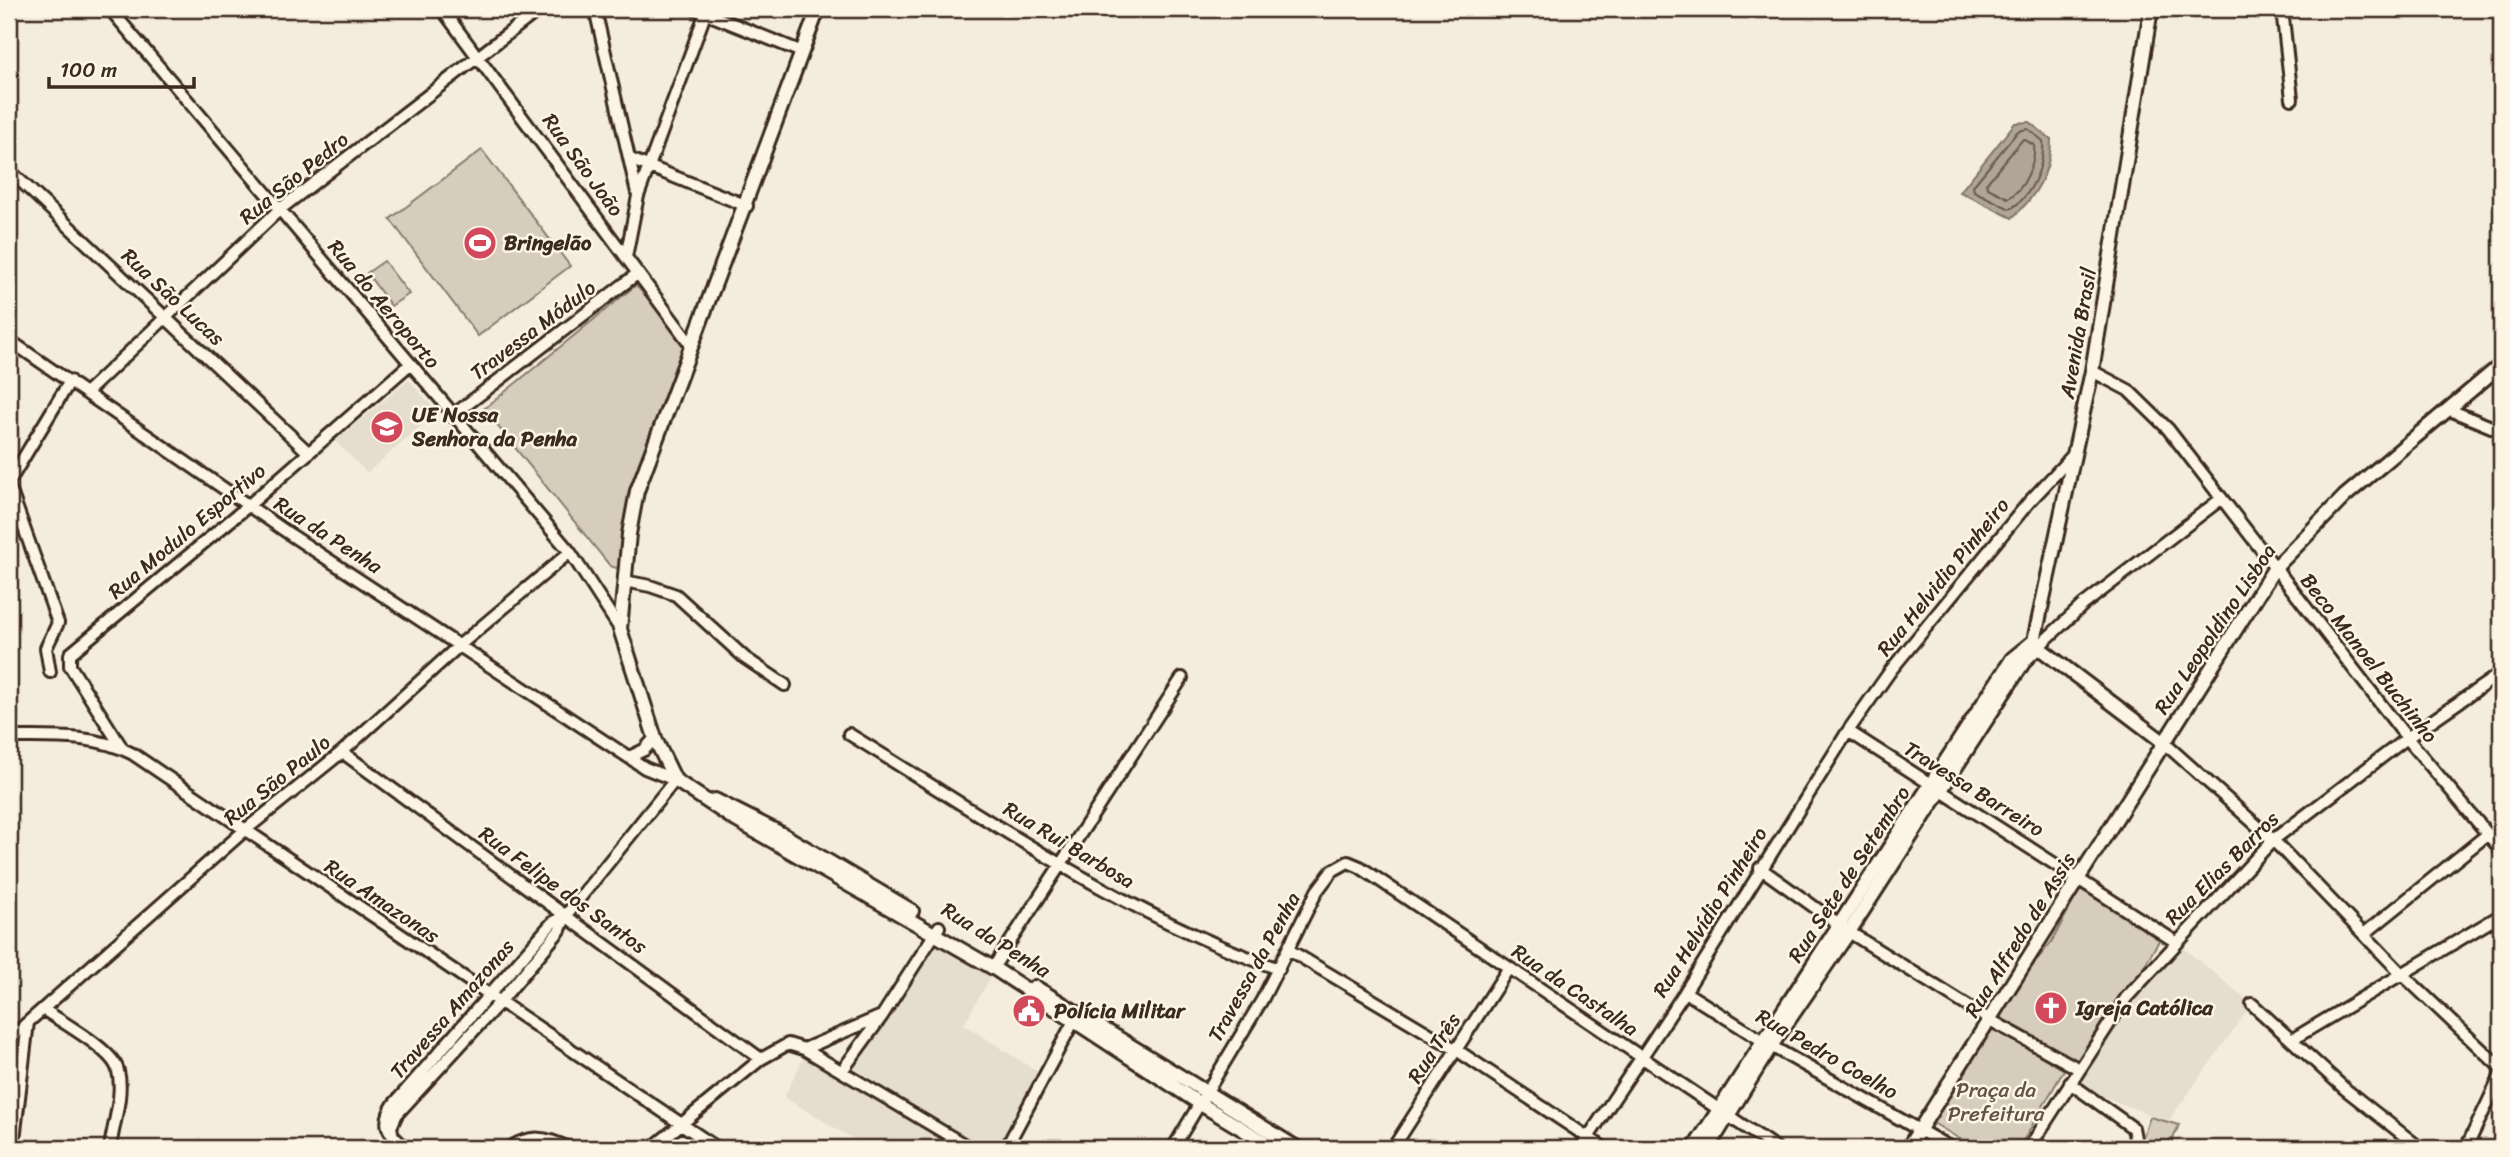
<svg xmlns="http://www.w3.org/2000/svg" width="2510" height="1157" viewBox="0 0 2510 1157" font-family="Sriracha,sans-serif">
	<rect width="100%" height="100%" fill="#f4eddd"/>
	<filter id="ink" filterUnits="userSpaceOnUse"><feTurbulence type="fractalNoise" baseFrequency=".0143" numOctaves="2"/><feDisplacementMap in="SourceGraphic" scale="14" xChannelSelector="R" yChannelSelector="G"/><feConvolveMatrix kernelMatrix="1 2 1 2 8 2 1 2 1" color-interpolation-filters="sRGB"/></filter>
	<g filter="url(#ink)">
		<path fill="#e5ddce" d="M409,380L437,412L367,473L335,441Z
			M940,936L995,969L964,1024L1042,1075L1005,1148H868L784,1097L809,1047L846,1069Z
			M2176,942L2252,1004L2168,1122L2070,1083Z"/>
		<path fill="#d6cdbd" stroke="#887c6e" stroke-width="2" d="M482,150L570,266L478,336L390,219Z
			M384,261L409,294L391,306L367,273Z
			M636,285L688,343L636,479L619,569L610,566L484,409Z
			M2080,889L2161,937L2126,998L2079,1069L1990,1020L2052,941Z
			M1993,1027L2064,1070L2019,1148H1975L1933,1123Z
			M2150,1117L2179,1125L2169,1148H2139Z"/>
		<path fill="#b0a596" stroke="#817466" stroke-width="2" d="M2029,122L2051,139C2051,171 2036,197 2012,218L1960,192L2015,123Z"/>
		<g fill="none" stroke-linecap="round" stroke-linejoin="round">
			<path stroke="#6a5b4e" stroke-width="2" d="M2028,129L2043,141C2045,165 2031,198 2010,209L1974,191L1973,186L2018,131Z
				M2023,139L2034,145C2036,162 2024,191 2008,198L1988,188L1986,184Z"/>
			<defs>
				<path id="minor" d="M110,9L570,552L620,629
					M442,9L691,345
					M595,9L637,193
					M695,9L802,52
					M2282,9L2292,99
					M9,11L13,9
					M630,159L747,206
					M9,170L309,453
					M626,257L638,196L707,9
					M9,340L291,535L645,768L675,780L566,915L560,930L499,1003L397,1114L391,1127L393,1137
					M2092,371L2128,390L2168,429L2407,738L2501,850
					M86,393L279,210L540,9
					M2450,410L2501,431
					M452,416L637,274
					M9,482L70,381
					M9,486L58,623L46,648L50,672
					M624,581L650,586L676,595L745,658L785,685
					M2038,647L2083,605L2221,499
					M1848,731L2176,942
					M849,734C988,819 1124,915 1279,969
					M9,737C49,737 97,734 133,754L717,1148
					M2162,741L2273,840L2401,973L2501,1068
					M122,748L70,666V654L248,506L410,364
					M342,752L761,1059
					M629,757L644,750L655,738
					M1760,868L1849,932L1990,1020L2079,1069
					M2364,934L2488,834
					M1289,950L1455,1049L1604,1148
					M993,968L1182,678
					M1685,992L1771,1046L1951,1148
					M2252,1004L2345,1089L2420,1148
					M43,1009C61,1022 114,1050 118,1071C124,1094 113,1125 110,1148
					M9,1039L244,831L342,752L461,644L570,552
					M2293,1039L2501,915
					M804,1049L879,1017
					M842,1071L882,1016L939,927
					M2070,1083L2133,1128L2137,1148
					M13,1148L28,1022
					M406,1148C389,1134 380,1125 394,1104L552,923L566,915
					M509,1148C531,1134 546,1137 569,1148
					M652,1148L761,1059L788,1044L804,1049L970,1148
					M1006,1148L1077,1015
					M1173,1148L1262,1000L1317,891L1332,871L1348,862L1360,867L1776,1148
					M1393,1148L1508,969
					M1581,1148L1685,992L1848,731L1891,670L2029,502L2075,453
					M2029,1148L2126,998L2273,840L2407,738L2501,673
					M2466,1148L2501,1075"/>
				<path id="tertiary" d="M818,9L637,491L629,534L620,629L656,741L675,780L734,819L995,969L1199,1103L1274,1148
					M2034,641L2092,371L2151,9
					M2034,641L2038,647L2162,741
					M715,800L782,834L912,911
					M1035,987L1297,1148
					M1694,1148L2012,659L2034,641
					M1708,1148L1771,1046L1849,932L2025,660L2038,647
					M1908,1148L2274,569L2345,496L2501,365"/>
			</defs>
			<use href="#minor" stroke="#3b2a1e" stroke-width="16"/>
			<use href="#tertiary" stroke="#3b2a1e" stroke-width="18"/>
			<use href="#minor" stroke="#fcf5e5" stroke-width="10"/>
			<use href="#tertiary" stroke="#fcf5e5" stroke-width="12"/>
		</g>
	</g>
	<defs>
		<symbol id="stadium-disc" viewBox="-11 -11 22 22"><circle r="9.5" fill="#d1495b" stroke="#fcf5e5"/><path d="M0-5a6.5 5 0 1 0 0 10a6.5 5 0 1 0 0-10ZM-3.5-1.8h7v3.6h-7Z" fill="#fff"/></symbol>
		<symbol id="school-disc" viewBox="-11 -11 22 22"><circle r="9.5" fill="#d1495b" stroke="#fcf5e5"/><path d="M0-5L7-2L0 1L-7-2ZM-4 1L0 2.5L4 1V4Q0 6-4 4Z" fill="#fff"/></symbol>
		<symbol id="church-disc" viewBox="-11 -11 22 22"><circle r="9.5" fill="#d1495b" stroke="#fcf5e5"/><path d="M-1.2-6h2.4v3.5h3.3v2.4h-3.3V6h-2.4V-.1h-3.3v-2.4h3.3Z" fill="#fff"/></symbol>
		<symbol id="civic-disc" viewBox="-11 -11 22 22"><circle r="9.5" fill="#d1495b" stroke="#fcf5e5"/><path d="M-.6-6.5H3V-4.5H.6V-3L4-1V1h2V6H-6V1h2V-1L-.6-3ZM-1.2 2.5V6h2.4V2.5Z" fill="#fff"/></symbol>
	</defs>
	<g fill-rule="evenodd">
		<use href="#stadium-disc" x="461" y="224" width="38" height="38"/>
		<use href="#school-disc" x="368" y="408" width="38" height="38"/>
		<use href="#church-disc" x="2032" y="989" width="38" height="38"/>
		<use href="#civic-disc" x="1010" y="992" width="38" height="38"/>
	</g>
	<g text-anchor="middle" stroke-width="5" stroke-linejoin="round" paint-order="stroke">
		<g font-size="21" fill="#3b2a1e" stroke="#fcf5e5">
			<text transform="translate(583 165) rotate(54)" y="7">Rua São João</text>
			<text transform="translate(294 178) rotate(-39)" y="7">Rua São Pedro</text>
			<text transform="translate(173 297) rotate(43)" y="7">Rua São Lucas</text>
			<text transform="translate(384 304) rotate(50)" y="7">Rua do Aeroporto</text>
			<text transform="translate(533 330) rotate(-37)" y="7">Travessa Módulo</text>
			<text transform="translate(2078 333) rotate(-80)" y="7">Avenida Brasil</text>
			<text transform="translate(187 531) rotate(-40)" y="7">Rua Modulo Esportivo</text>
			<text transform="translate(328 535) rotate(33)" y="7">Rua da Penha</text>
			<text transform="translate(1943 577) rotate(-51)" y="7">Rua Helvidio Pinheiro</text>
			<text transform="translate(2215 629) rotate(-56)" y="7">Rua Leopoldino Lisboa</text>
			<text transform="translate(2369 658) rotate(52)" y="7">Beco Manoel Buchinho</text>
			<text transform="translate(277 780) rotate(-39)" y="7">Rua São Paulo</text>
			<text transform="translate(1974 789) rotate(32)" y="7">Travessa Barreiro</text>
			<text transform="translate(1069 845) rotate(31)" y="7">Rua Rui Barbosa</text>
			<text transform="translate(2222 868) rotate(-45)" y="7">Rua Elias Barros</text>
			<text transform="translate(1849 874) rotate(-57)" y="7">Rua Sete de Setembro</text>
			<text transform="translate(563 890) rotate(36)" y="7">Rua Felipe dos Santos</text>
			<text transform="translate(382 901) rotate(34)" y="7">Rua Amazonas</text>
			<text transform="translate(1710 912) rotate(-58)" y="7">Rua Helvídio Pinheiro</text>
			<text transform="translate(2020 935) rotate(-58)" y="7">Rua Alfredo de Assis</text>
			<text transform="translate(996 940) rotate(32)" y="7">Rua da Penha</text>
			<text transform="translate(1254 967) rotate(-61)" y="7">Travessa da Penha</text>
			<text transform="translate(1575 990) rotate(34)" y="7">Rua da Castalha</text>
			<text transform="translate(452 1009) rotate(-49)" y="7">Travessa Amazonas</text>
			<text transform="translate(1434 1048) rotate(-57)" y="7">Rua Três</text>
			<text transform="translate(1827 1054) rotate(30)" y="7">Rua Pedro Coelho</text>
		</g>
		<g font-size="21" font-weight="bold" fill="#3b2a1e" stroke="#fcf5e5" text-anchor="start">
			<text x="504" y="250">Bringelão</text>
			<text x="412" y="422">UE Nossa<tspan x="412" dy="24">Senhora da Penha</tspan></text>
			<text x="2076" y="1015">Igreja Católica</text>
			<text x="1054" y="1018">Polícia Militar</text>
		</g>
		<g font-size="21" fill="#625346" stroke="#fcf5e5">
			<text x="1996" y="1097">Praça da<tspan x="1996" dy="24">Prefeitura</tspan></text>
		</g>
	</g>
	<rect width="2510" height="1157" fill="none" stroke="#fcf5e5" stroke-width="35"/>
	<rect x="18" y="18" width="2475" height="1122" fill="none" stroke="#3b2a1e" stroke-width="2.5" filter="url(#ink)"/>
	<path d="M49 77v10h145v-10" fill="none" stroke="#3b2a1e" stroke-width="3.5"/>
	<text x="60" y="77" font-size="21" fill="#3b2a1e" stroke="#fcf5e5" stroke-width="5" paint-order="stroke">100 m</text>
</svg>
